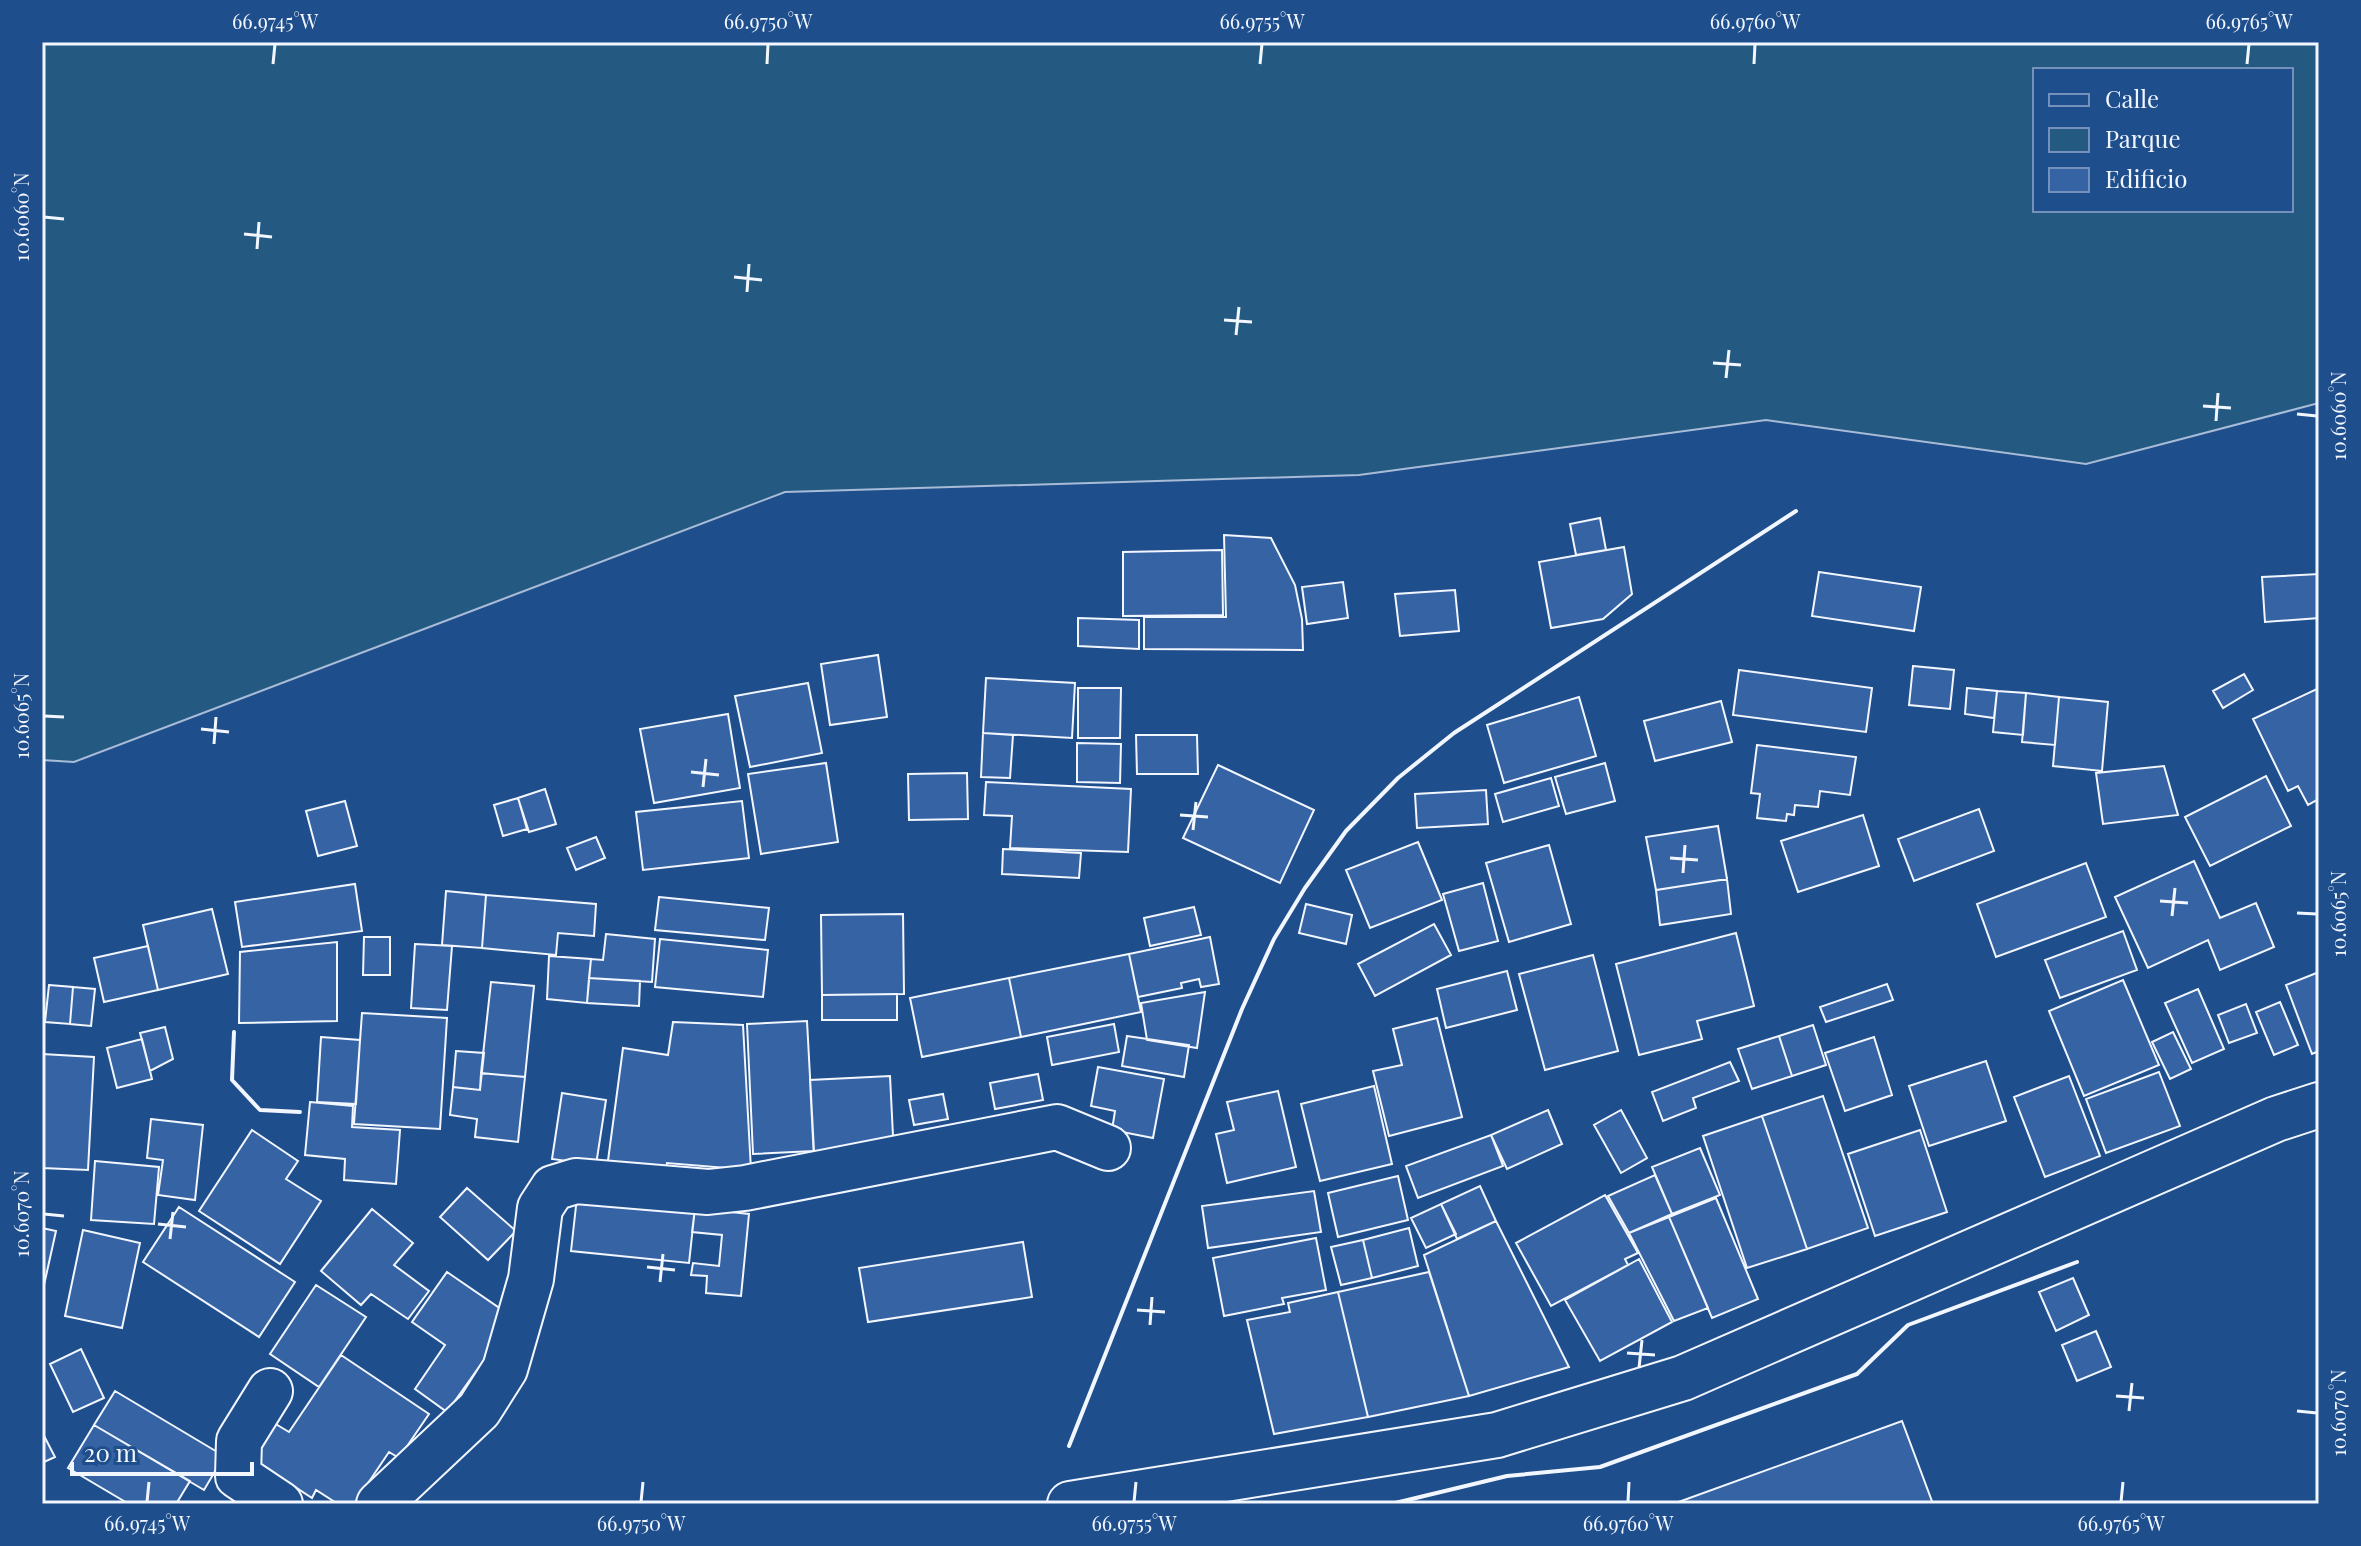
<svg xmlns="http://www.w3.org/2000/svg" width="2361" height="1546" viewBox="0 0 2361 1546" font-family="'Playfair Display',serif">
	<rect width="100%" height="100%" fill="#1f4e8c"/>
	<path fill="#245a82" stroke="#a8bbd7" stroke-width="2" fill-rule="evenodd" d="M42,42H2319V403L2086,464L1766,420L1359,475L785,492L74,762L42,760ZM2035,70H2291V210H2035Z"/>
	<path fill="#3563a3" stroke="#f2f6ff" stroke-width="2" d="M1600,518L1606,550L1576,555L1570,524Z
		M1224,535L1271,538L1295,585L1302,619L1303,650L1144,649V617H1226Z
		M1624,547L1632,594L1603,619L1551,628L1539,562Z
		M1222,550L1223,615L1123,616V552Z
		M1819,572L1921,587L1914,631L1812,616Z
		M2319,574V618L2265,622L2262,577Z
		M1343,582L1348,618L1307,624L1302,587Z
		M1455,590L1459,631L1400,636L1395,594Z
		M1078,618L1139,620V649L1078,646Z
		M878,655L887,717L830,725L821,664Z
		M1913,666L1954,670L1950,709L1909,705Z
		M1739,670L1872,688L1866,732L1733,715Z
		M2244,674L2253,690L2223,708L2213,691Z
		M986,678L1075,683L1072,738L983,733Z
		M808,683L822,753L750,767L735,696Z
		M1078,688H1121L1120,738H1078Z
		M1967,688L1997,691L1994,718L1965,714Z
		M2319,688V799L2308,805L2298,786L2288,791L2253,719Z
		M1997,691L2026,693L2023,735L1993,732Z
		M2026,693L2059,697L2055,745L2022,742Z
		M1579,697L1596,756L1504,783L1487,725Z
		M2059,697L2108,702L2102,771L2053,766Z
		M1721,701L1732,742L1655,761L1644,721Z
		M728,714L740,788L654,803L640,729Z
		M983,733L1013,735L1010,778L981,777Z
		M1136,735H1197L1198,774H1137Z
		M1077,743L1121,744L1120,783L1077,782Z
		M1757,745L1856,757L1850,795L1820,791L1818,807L1795,805L1794,815L1787,814L1786,821L1757,818L1760,794L1751,793Z
		M826,763L838,842L761,854L748,774Z
		M1605,763L1615,801L1566,814L1555,777Z
		M1218,765L1314,810L1280,883L1183,838Z
		M2164,766L2178,815L2103,824L2096,773Z
		M967,773L968,819L909,820L908,774Z
		M2266,776L2291,826L2210,866L2185,817Z
		M1551,778L1559,806L1503,822L1495,794Z
		M986,782L1131,789L1128,852L1010,848L1012,816L984,815Z
		M545,789L556,824L529,832L518,798Z
		M1486,790L1488,824L1417,828L1415,794Z
		M518,798L527,829L503,836L494,805Z
		M345,801L357,846L318,856L306,811Z
		M742,801L749,858L643,870L636,812Z
		M1979,809L1994,851L1914,881L1898,839Z
		M1863,815L1879,866L1798,892L1781,841Z
		M1718,826L1727,879L1656,890L1646,837Z
		M596,837L605,858L576,870L567,848Z
		M1418,842L1442,900L1370,928L1346,870Z
		M1549,845L1571,924L1509,942L1486,863Z
		M1003,849L1081,853L1079,878L1002,874Z
		M2194,861L2220,918L2256,903L2274,947L2220,970L2208,940L2148,968L2115,897Z
		M2086,863L2106,917L1996,957L1977,904Z
		M1727,879L1731,914L1660,925L1656,890Z
		M1483,883L1498,941L1459,951L1443,894Z
		M355,884L362,931L242,947L235,902Z
		M446,891L486,895L482,948L442,945Z
		M486,895L596,904L594,936L558,933L556,955L482,948Z
		M659,897L769,908L765,940L655,930Z
		M1306,904L1352,915L1346,944L1299,933Z
		M1194,907L1201,935L1150,946L1144,918Z
		M212,909L228,974L158,990L143,925Z
		M903,914L904,994L822,995L821,915Z
		M1434,924L1451,955L1375,996L1358,964Z
		M2123,931L2137,970L2060,998L2045,960Z
		M1736,933L1754,1006L1697,1021L1702,1039L1639,1055L1616,964Z
		M606,934L655,939L652,982L589,978L591,959L603,960Z
		M364,937H390V975H363Z
		M1210,937L1219,984L1201,987L1199,979L1181,983L1182,988L1138,997L1129,954Z
		M660,939L768,950L763,997L655,987Z
		M337,942V1021L239,1023L240,952Z
		M415,944L452,946L447,1010L411,1008Z
		M148,946L158,990L104,1002L94,958Z
		M1129,954L1141,1012L1021,1037L1009,978Z
		M1593,955L1618,1051L1545,1070L1519,974Z
		M549,956L591,959L587,1003L547,999Z
		M1507,971L1517,1010L1446,1028L1437,989Z
		M2319,972V1051L2312,1054L2286,985Z
		M589,978L640,981L639,1006L587,1003Z
		M1009,978L1021,1037L922,1057L910,998Z
		M2123,980L2159,1065L2084,1096L2049,1011Z
		M491,982L534,986L525,1077L481,1073Z
		M1887,984L1893,1000L1826,1022L1820,1007Z
		M49,985L73,987L70,1024L45,1022Z
		M73,987L95,989L91,1026L70,1024Z
		M2198,989L2224,1049L2192,1063L2165,1003Z
		M1205,992L1197,1048L1147,1040L1141,1003Z
		M897,994V1020H822V995Z
		M2280,1002L2298,1045L2274,1055L2256,1012Z
		M2246,1004L2257,1033L2229,1043L2218,1015Z
		M362,1013L447,1018L440,1129L354,1124Z
		M1437,1018L1462,1117L1389,1136L1373,1071L1402,1065L1393,1029Z
		M807,1021L814,1151L753,1154L747,1024Z
		M673,1022L743,1025L751,1170L667,1163L665,1176L607,1168L623,1048L668,1055Z
		M1114,1024L1119,1052L1052,1065L1047,1037Z
		M1813,1025L1826,1065L1792,1076L1779,1036Z
		M165,1027L173,1059L150,1071L140,1033Z
		M2173,1032L2191,1069L2170,1079L2152,1042Z
		M1127,1036L1189,1045L1184,1077L1122,1066Z
		M1779,1036L1792,1076L1752,1089L1738,1049Z
		M321,1037L360,1040L356,1104L317,1102Z
		M1874,1037L1892,1095L1845,1111L1825,1053Z
		M142,1039L152,1079L117,1088L107,1048Z
		M456,1051L484,1053L480,1090L453,1087Z
		M42,1054L94,1057L88,1170L42,1168Z
		M1986,1061L2006,1121L1929,1146L1909,1086Z
		M1730,1062L1739,1081L1693,1098L1696,1108L1663,1121L1652,1092Z
		M1098,1067L1164,1079L1153,1138L1112,1130L1115,1111L1091,1106Z
		M2159,1072L2180,1126L2106,1153L2086,1099Z
		M481,1073L525,1077L518,1142L475,1137L477,1119L450,1115L453,1087L480,1090Z
		M1038,1074L1043,1100L995,1109L990,1083Z
		M890,1076L894,1156L814,1160L810,1080Z
		M2069,1076L2100,1156L2045,1177L2014,1097Z
		M1374,1086L1392,1164L1320,1181L1301,1104Z
		M1278,1091L1296,1167L1227,1183L1216,1134L1234,1130L1227,1102Z
		M562,1093L606,1100L596,1165L552,1159Z
		M943,1094L948,1119L914,1125L909,1100Z
		M1823,1096L1868,1228L1807,1249L1762,1116Z
		M310,1102L353,1106L352,1127L400,1130L396,1184L344,1180L345,1159L305,1155Z
		M1548,1110L1562,1144L1507,1169L1491,1135Z
		M1621,1110L1647,1158L1621,1173L1594,1125Z
		M1762,1116L1807,1249L1747,1268L1703,1136Z
		M151,1119L203,1125L195,1200L158,1195L163,1160L147,1158Z
		M252,1130L298,1161L286,1179L321,1201L280,1264L199,1211Z
		M1920,1130L1947,1212L1875,1236L1848,1154Z
		M1491,1135L1503,1166L1418,1198L1406,1166Z
		M1700,1148L1720,1195L1672,1214L1652,1167Z
		M95,1161L159,1167L154,1224L91,1220Z
		M1655,1175L1672,1214L1629,1233L1608,1196Z
		M1398,1176L1408,1220L1338,1237L1328,1193Z
		M1480,1186L1496,1221L1457,1239L1441,1204Z
		M467,1188L516,1231L488,1260L440,1217Z
		M1314,1191L1321,1232L1208,1248L1202,1206Z
		M1605,1195L1638,1253L1625,1259L1628,1265L1551,1306L1516,1243Z
		M577,1197L695,1208L689,1263L571,1251Z
		M1716,1198L1758,1299L1712,1318L1669,1217Z
		M1441,1204L1456,1234L1426,1248L1411,1218Z
		M179,1207L295,1282L259,1337L143,1262Z
		M695,1208L749,1214L741,1296L706,1293L707,1276L691,1275L693,1263L719,1266L722,1235L692,1232Z
		M372,1209L413,1243L394,1265L429,1291L408,1319L371,1294L361,1305L321,1271Z
		M1669,1217L1708,1308L1674,1321L1629,1233Z
		M1496,1221L1569,1367L1469,1396L1424,1255Z
		M42,1228L56,1231L42,1294Z
		M1409,1228L1418,1266L1372,1278L1363,1240Z
		M83,1230L140,1243L122,1328L65,1316Z
		M1316,1238L1326,1290L1282,1298L1284,1304L1224,1316L1213,1258Z
		M1363,1240L1372,1278L1341,1285L1331,1247Z
		M1023,1242L1032,1297L868,1322L859,1268Z
		M1639,1259L1672,1322L1600,1361L1565,1300Z
		M447,1272L514,1318L447,1412L415,1389L445,1345L412,1322Z
		M1429,1272L1469,1396L1368,1417L1338,1292Z
		M2073,1278L2089,1315L2056,1331L2039,1292Z
		M316,1285L366,1317L319,1387L270,1354Z
		M1338,1292L1368,1417L1274,1434L1247,1320L1290,1312L1288,1303Z
		M2096,1331L2111,1367L2077,1381L2062,1345Z
		M81,1349L104,1398L73,1412L50,1364Z
		M341,1355L429,1414L399,1458L389,1452L354,1504H338L316,1490L312,1498L251,1458L274,1423L289,1432Z
		M115,1391L224,1456L204,1490L94,1425Z
		M1902,1421L1933,1504H1673Z
		M94,1425L190,1481L176,1504H129L68,1468Z
		M42,1432L55,1457L42,1463Z"/>
	<g fill="none" stroke-linecap="round" stroke-linejoin="round">
		<defs>
			<path id="minor" d="M270,1391L239,1441L238,1476L280,1504
				M379,1504L479,1410L505,1369L531,1279L540,1208L553,1188L576,1181L708,1192L745,1188L1057,1127L1108,1148
				M1070,1504L1497,1435L1683,1378L2276,1119L2319,1105"/>
		</defs>
		<use href="#minor" stroke="#f2f6ff" stroke-width="48"/>
		<use href="#minor" stroke="#1f4e8c" stroke-width="44"/>
		<path stroke="#f2f6ff" stroke-width="4" d="M234,1032L232,1080L260,1110L300,1112
			M1069,1446L1242,1009L1274,939L1305,888L1346,831L1398,778L1454,733L1796,511
			M1391,1504L1507,1476L1600,1467L1857,1374L1908,1325L2077,1262"/>
	</g>
	<path fill="none" stroke="#f2f6ff" stroke-width="3" d="M273,64L275,44M767,64L768,44M1260,64L1262,44M1754,64L1755,44M2247,64L2249,44M44,217L64,219M244,234L272,237M257,249L259,222M734,277L762,280M747,292L749,264M1224,320L1252,322M1236,335L1239,307M1713,363L1741,365M1726,378L1729,350M2203,406L2231,408M2297,414L2317,416M2216,421L2218,393M44,716L64,717M201,729L229,732M214,744L216,717M691,772L719,775M703,787L706,759M1180,815L1208,817M1193,830L1196,802M1670,858L1698,860M1683,873L1685,845M2160,901L2188,903M2297,913L2317,914M2172,916L2175,888M44,1214L64,1216M158,1224L186,1227M170,1239L173,1212M647,1267L675,1270M660,1282L663,1254M1137,1310L1165,1312M1150,1325L1152,1297M1627,1353L1655,1355M1639,1368L1642,1340M2116,1396L2144,1398M2129,1411L2132,1383M2297,1411L2317,1413M147,1502L149,1482M641,1502L643,1482M1134,1502L1136,1482M1628,1502L1629,1482M2121,1502L2123,1482"/>
	<rect width="2361" height="1546" fill="none" stroke="#1f4e8c" stroke-width="88"/>
	<rect x="2033" y="68" width="260" height="144" fill="#1f4e8c" stroke="#7391ba" stroke-width="2"/>
	<rect x="2049" y="94" width="40" height="12" fill="#1f4e8c" stroke="#7391ba" stroke-width="2"/>
	<text x="2105" y="108" font-size="24" fill="#f2f6ff">Calle</text>
	<rect x="2049" y="128" width="40" height="24" fill="#245a82" stroke="#7391ba" stroke-width="2"/>
	<text x="2105" y="148" font-size="24" fill="#f2f6ff">Parque</text>
	<rect x="2049" y="168" width="40" height="24" fill="#3563a3" stroke="#7391ba" stroke-width="2"/>
	<text x="2105" y="188" font-size="24" fill="#f2f6ff">Edificio</text>
	<path d="M72 1462v12h180v-12" fill="none" stroke="#f2f6ff" stroke-width="4"/>
	<text x="84" y="1462" font-size="24" fill="#f2f6ff" stroke="#1f4e8c" stroke-width="6" paint-order="stroke">20 m</text>
	<rect x="44" y="44" width="2273" height="1458" fill="none" stroke="#f2f6ff" stroke-width="3"/>
	<g font-size="20" text-anchor="middle" fill="#f2f6ff">
		<text x="275" y="29">66.9745°W</text>
		<text x="768" y="29">66.9750°W</text>
		<text x="1262" y="29">66.9755°W</text>
		<text x="1755" y="29">66.9760°W</text>
		<text x="2249" y="29">66.9765°W</text>
		<text transform="translate(22 217) rotate(-90)" y="7">10.6060°N</text>
		<text transform="translate(2339 416) rotate(-90)" y="7">10.6060°N</text>
		<text transform="translate(22 716) rotate(-90)" y="7">10.6065°N</text>
		<text transform="translate(2339 914) rotate(-90)" y="7">10.6065°N</text>
		<text transform="translate(22 1214) rotate(-90)" y="7">10.6070°N</text>
		<text transform="translate(2339 1413) rotate(-90)" y="7">10.6070°N</text>
		<text x="147" y="1531">66.9745°W</text>
		<text x="641" y="1531">66.9750°W</text>
		<text x="1134" y="1531">66.9755°W</text>
		<text x="1628" y="1531">66.9760°W</text>
		<text x="2121" y="1531">66.9765°W</text>
	</g>
</svg>
